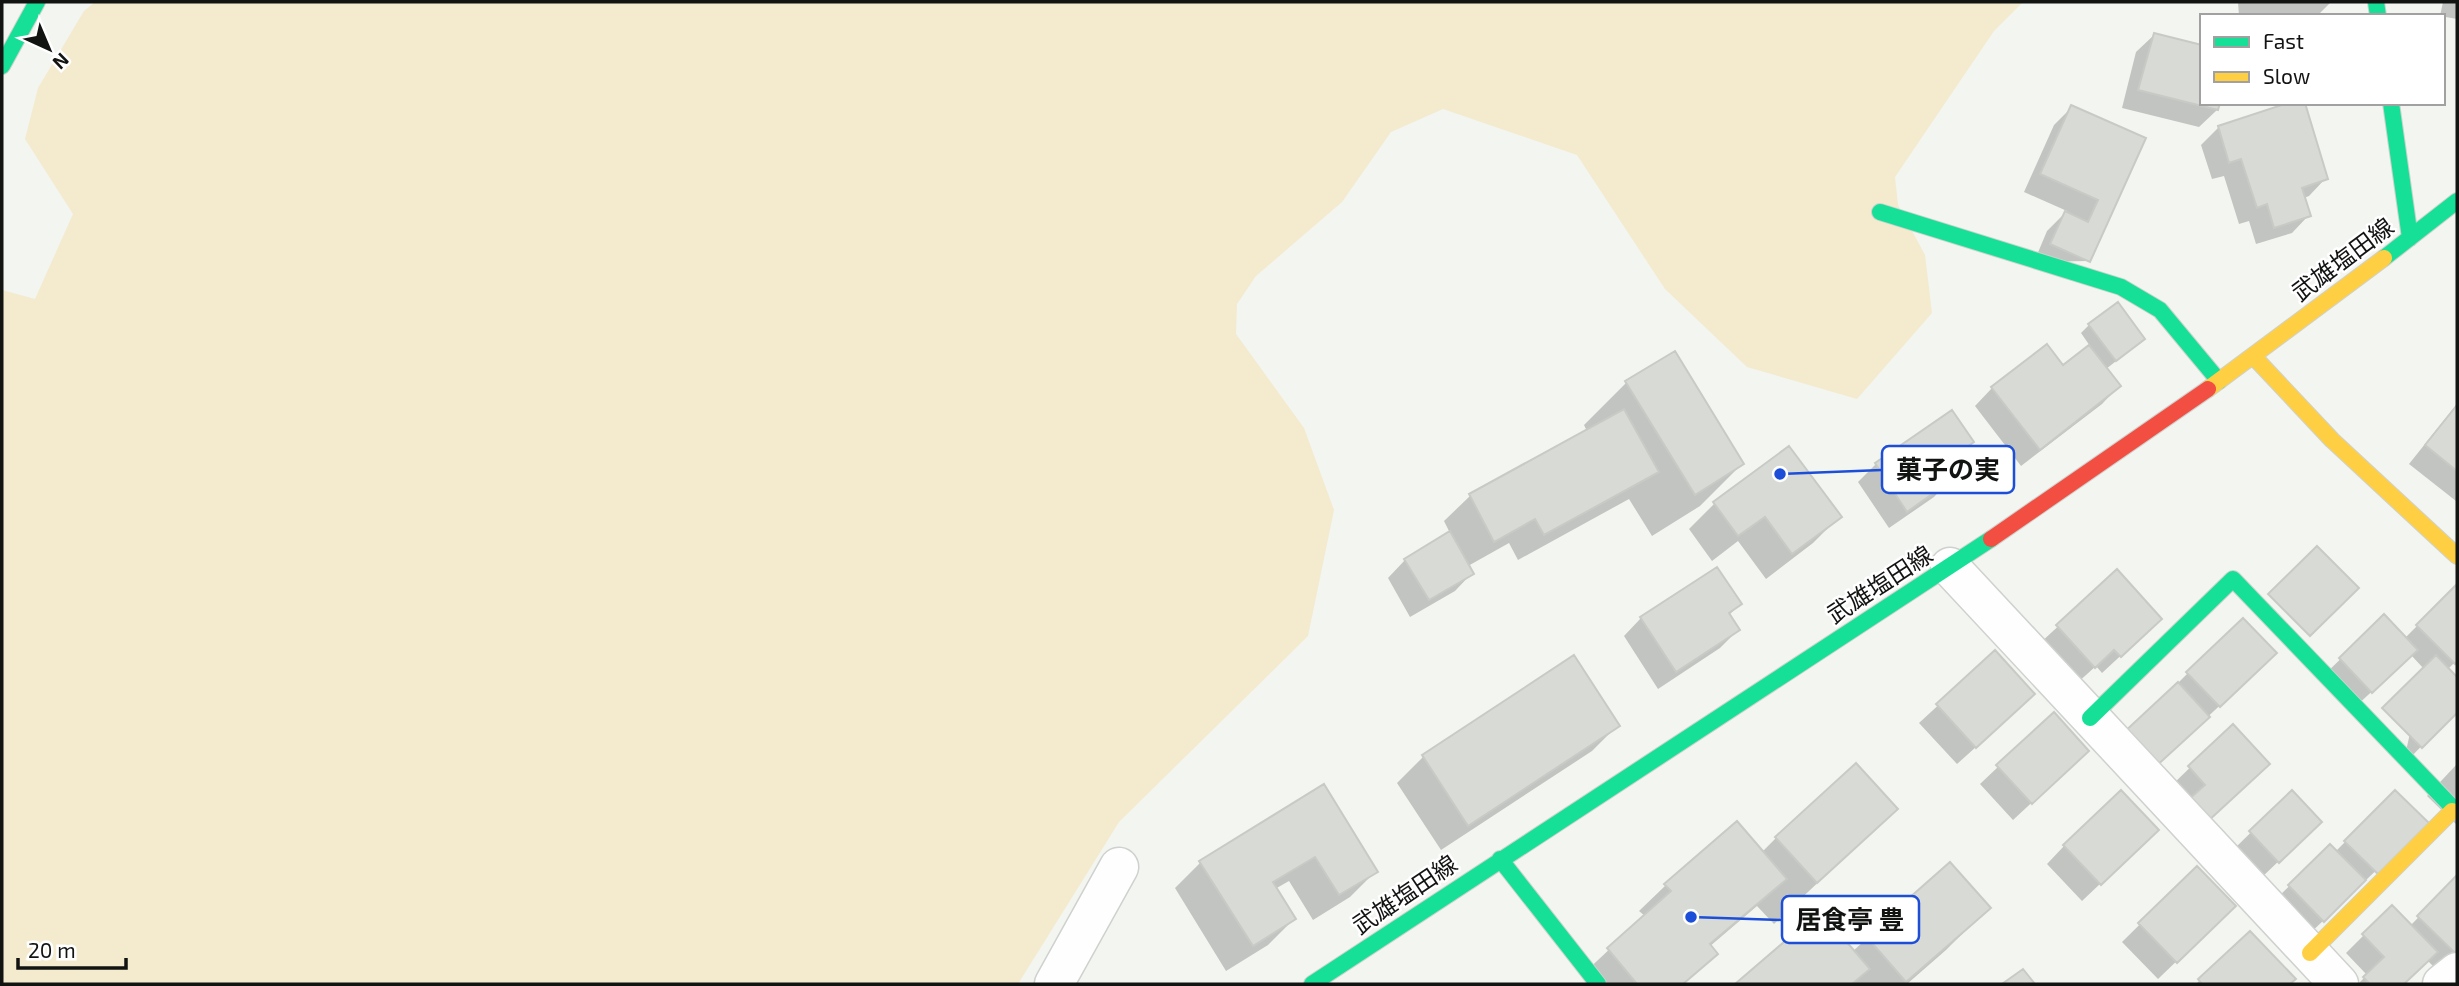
<svg xmlns="http://www.w3.org/2000/svg" width="2459" height="986" viewBox="0 0 2459 986" font-family="'Exo 2','Noto Sans JP',sans-serif">
	<rect width="100%" height="100%" fill="#f2f5f0"/>
	<path fill="#f4eace" d="M95,2H2023L1994,31L1895,177L1898,205L1925,255L1932,313L1857,399L1747,367L1665,289L1577,155L1443,109L1391,132L1342,202L1256,276L1237,304L1236,334L1304,428L1334,510L1308,636L1119,822L1018,984H2V290L35,299L73,214L25,139L38,88L84,11Z"/>
	<path fill="#0003" d="M2238,2H2331L2317,16H2239Z
		M2443,2H2457V19L2440,16Z
		M2154,35L2202,103L2217,110L2199,127L2122,108L2136,52Z
		M2072,107L2143,139L2088,261L2034,262L2047,231L2067,211L2024,192L2054,125Z
		M2219,127L2326,178L2309,196L2304,198L2309,215L2292,233L2256,244L2249,221L2239,224L2224,176L2212,179L2201,145Z
		M2089,325L2134,347L2106,369L2119,386L2102,404L2021,466L1975,406L1992,388L2062,367L2090,346L2081,333Z
		M1626,383L1742,464L1700,506L1652,536L1629,499L1518,560L1509,543L1468,566L1472,573L1455,591L1410,617L1388,578L1405,560L1450,533L1444,521L1470,496L1587,431L1584,425Z
		M2457,404V500L2456,501L2409,464Z
		M1952,412L1972,442L1943,468L1951,479L1934,497L1889,528L1858,482L1876,464Z
		M1714,504L1839,517L1813,543L1766,579L1738,541L1712,561L1689,529Z
		M2117,572L2142,636L2102,673L2096,666L2076,684L2039,644Z
		M2457,586V660L2448,669L2457,679V710L2403,765L2424,669L2411,655L2353,709L2322,677L2384,617L2405,638Z
		M1740,604L1729,615L1738,630L1720,648L1658,689L1624,636L1641,618Z
		M1995,653L2015,712L1957,764L1919,723Z
		M1573,658L1618,725L1592,751L1441,850L1397,783L1423,757Z
		M2257,671L2201,723L2170,691L2188,673Z
		M2054,714L2069,768L2013,820L1980,784Z
		M2232,727L2188,839L2172,785Z
		M2457,764V825L2427,796Z
		M1324,786L1376,871L1350,897L1313,920L1289,881L1275,889L1294,919L1268,945L1226,971L1175,888L1201,862Z
		M2292,792L2302,839L2260,879L2233,850Z
		M2395,792L2426,823L2305,938L2271,904L2330,846L2335,852Z
		M1896,809L1774,924L1757,906L1709,947L1715,954L1684,984H1590L1582,975L1645,916L1639,911L1665,886L1737,823L1762,852L1776,838Z
		M2064,846L2139,847L2082,901L2047,864Z
		M1950,864L1988,908L1946,950L1907,984H1738L1819,913L1853,951Z
		M2197,868L2234,906L2158,979L2122,942Z
		M2457,878V947L2436,969L2427,960L2403,984H2358L2367,975L2346,953L2392,907L2410,926Z
		M2250,933L2293,979L2288,984H2196Z"/>
	<path fill="#d8dad6" stroke="#c8cac6" stroke-width="2" d="M2154,33L2202,45V103H2220L2218,110L2138,90Z
		M2288,103H2305L2328,179L2302,188L2311,216L2274,228L2267,204L2257,208L2241,159L2229,163L2218,126Z
		M2071,105L2146,138L2090,262L2050,244L2065,211L2088,222L2098,200L2040,174Z
		M2118,302L2145,339L2116,361L2088,324Z
		M2047,344L2063,365L2089,345L2121,386L2040,450L1991,387Z
		M1675,351L1744,464L1695,495L1625,381Z
		M2457,405V471L2425,445Z
		M1624,409L1659,472L1544,535L1535,519L1494,542L1469,494Z
		M1952,410L1974,442L1943,464L1953,479L1907,512L1875,463Z
		M1789,446L1842,517L1792,554L1765,517L1738,536L1713,502Z
		M1450,531L1474,574L1429,600L1404,559Z
		M2317,546L2359,588L2310,636L2268,594Z
		M1717,567L1742,604L1729,613L1740,630L1676,672L1640,617Z
		M2117,569L2162,619L2121,657L2114,650L2095,668L2056,625Z
		M2457,584V662L2455,664L2416,625Z
		M2384,614L2418,650L2372,693L2339,658Z
		M2243,618L2277,653L2220,707L2186,672Z
		M1995,650L2035,694L1976,748L1936,704Z
		M1574,655L1620,726L1468,826L1422,755Z
		M2436,655L2457,677V713L2422,748L2382,708Z
		M2178,682L2210,717L2153,769L2121,735Z
		M2054,712L2089,751L2032,804L1996,765Z
		M2233,724L2270,764L2207,822L2187,801L2205,785L2188,766Z
		M1856,763L1898,809L1817,883L1775,837Z
		M1324,784L1378,872L1339,895L1315,857L1273,882L1296,919L1253,946L1199,861Z
		M2121,790L2159,830L2101,885L2063,845Z
		M2292,790L2322,822L2279,863L2249,831Z
		M2395,790L2429,823L2378,874L2344,841Z
		M1737,821L1787,879L1710,944L1718,954L1683,984H1637L1607,948L1671,891L1664,884Z
		M2330,844L2366,880L2324,922L2288,885Z
		M1950,862L1991,908L1906,982L1866,936Z
		M2197,866L2236,906L2177,963L2138,923Z
		M2457,875V950L2455,953L2417,916Z
		M2392,905L2438,952L2404,984H2370L2363,977L2384,957L2362,934Z
		M1820,911L1870,969L1852,984H1735Z
		M2250,931L2296,979L2290,984H2202L2198,979Z
		M2023,969L2035,984H2002Z"/>
	<g fill="none" stroke-linecap="round" stroke-linejoin="round">
		<defs>
			<path id="street" d="M1950,567L2339,984
				M1054,984L1119,867
				M2442,984L2457,972"/>
			<path id="fast" d="M2376,2L2378,16
				M2,66L37,2
				M2391,103L2410,238
				M1880,212L2121,287L2160,310L2219,381
				M2384,258L2457,201
				M2090,718L2233,579L2454,809L2452,811
				M1500,859L1598,984
				M1312,984L1991,539"/>
			<path id="slow" d="M2254,357L2332,440L2457,556
				M2208,389L2384,258
				M2310,953L2452,811"/>
			<path id="jam" d="M1991,539L2208,389"/>
		</defs>
		<use href="#street" stroke="#cfd1ce" stroke-width="41"/>
		<use href="#fast" stroke="#cfd1ce" stroke-width="18"/>
		<use href="#slow" stroke="#cfd1ce" stroke-width="18"/>
		<use href="#jam" stroke="#cfd1ce" stroke-width="18"/>
		<use href="#street" stroke="#fdfefd" stroke-width="38"/>
		<use href="#fast" stroke="#16e098" stroke-width="16"/>
		<use href="#slow" stroke="#ffcf43" stroke-width="16"/>
		<use href="#jam" stroke="#f24e42" stroke-width="16"/>
	</g>
	<g text-anchor="middle" stroke-width="5" stroke-linejoin="round" paint-order="stroke">
		<g font-size="24" fill="#121412" stroke="#fff">
			<text transform="translate(2343 260) rotate(-37)" y="8">武雄塩田線</text>
			<text transform="translate(1880 585) rotate(-33)" y="8">武雄塩田線</text>
			<text transform="translate(1405 895) rotate(-34)" y="8">武雄塩田線</text>
		</g>
	</g>
	<path fill="none" stroke="#1d4ed8" stroke-width="2.5" d="M1780 474L1882 470M1691 917L1782 920"/>
	<g fill="#1d4ed8" stroke="#fff" stroke-width="2.5">
		<circle cx="1780" cy="474" r="7"/>
		<circle cx="1691" cy="917" r="7"/>
	</g>
	<g fill="#fff" stroke="#1d4ed8" stroke-width="2.5">
		<rect x="1882" y="446" width="132" height="47" rx="7"/>
		<rect x="1782" y="896" width="137" height="47" rx="7"/>
	</g>
	<g font-size="26" text-anchor="middle" font-weight="bold" fill="#121412">
		<text x="1948" y="479">菓子の実</text>
		<text x="1850" y="929">居食亭 豊</text>
	</g>
	<rect width="2459" height="986" fill="none" stroke="#121412" stroke-width="7"/>
	<rect x="2200" y="14" width="245" height="91" fill="#ffffff" stroke="#a0a1a0" stroke-width="2"/>
	<rect x="2214" y="37" width="35" height="10" fill="#16e098" stroke="#a0a1a0" stroke-width="2"/>
	<text x="2263" y="49" font-size="21" fill="#121412">Fast</text>
	<rect x="2214" y="72" width="35" height="10" fill="#ffcf43" stroke="#a0a1a0" stroke-width="2"/>
	<text x="2263" y="84" font-size="21" fill="#121412">Slow</text>
	<g transform="translate(49 49) rotate(136)" stroke="#ffffff" stroke-width="5" paint-order="stroke">
	<path d="M0-5L12 26L0 18L-12 26Z" fill="#121412"/>
	<text y="-10" font-size="19" font-weight="bold" text-anchor="middle" fill="#121412">N</text>
	</g>
	<path d="M18 958v10h108v-10" fill="none" stroke="#121412" stroke-width="3.5"/>
	<text x="28" y="958" font-size="21" fill="#121412" stroke="#ffffff" stroke-width="5" paint-order="stroke">20 m</text>
</svg>
